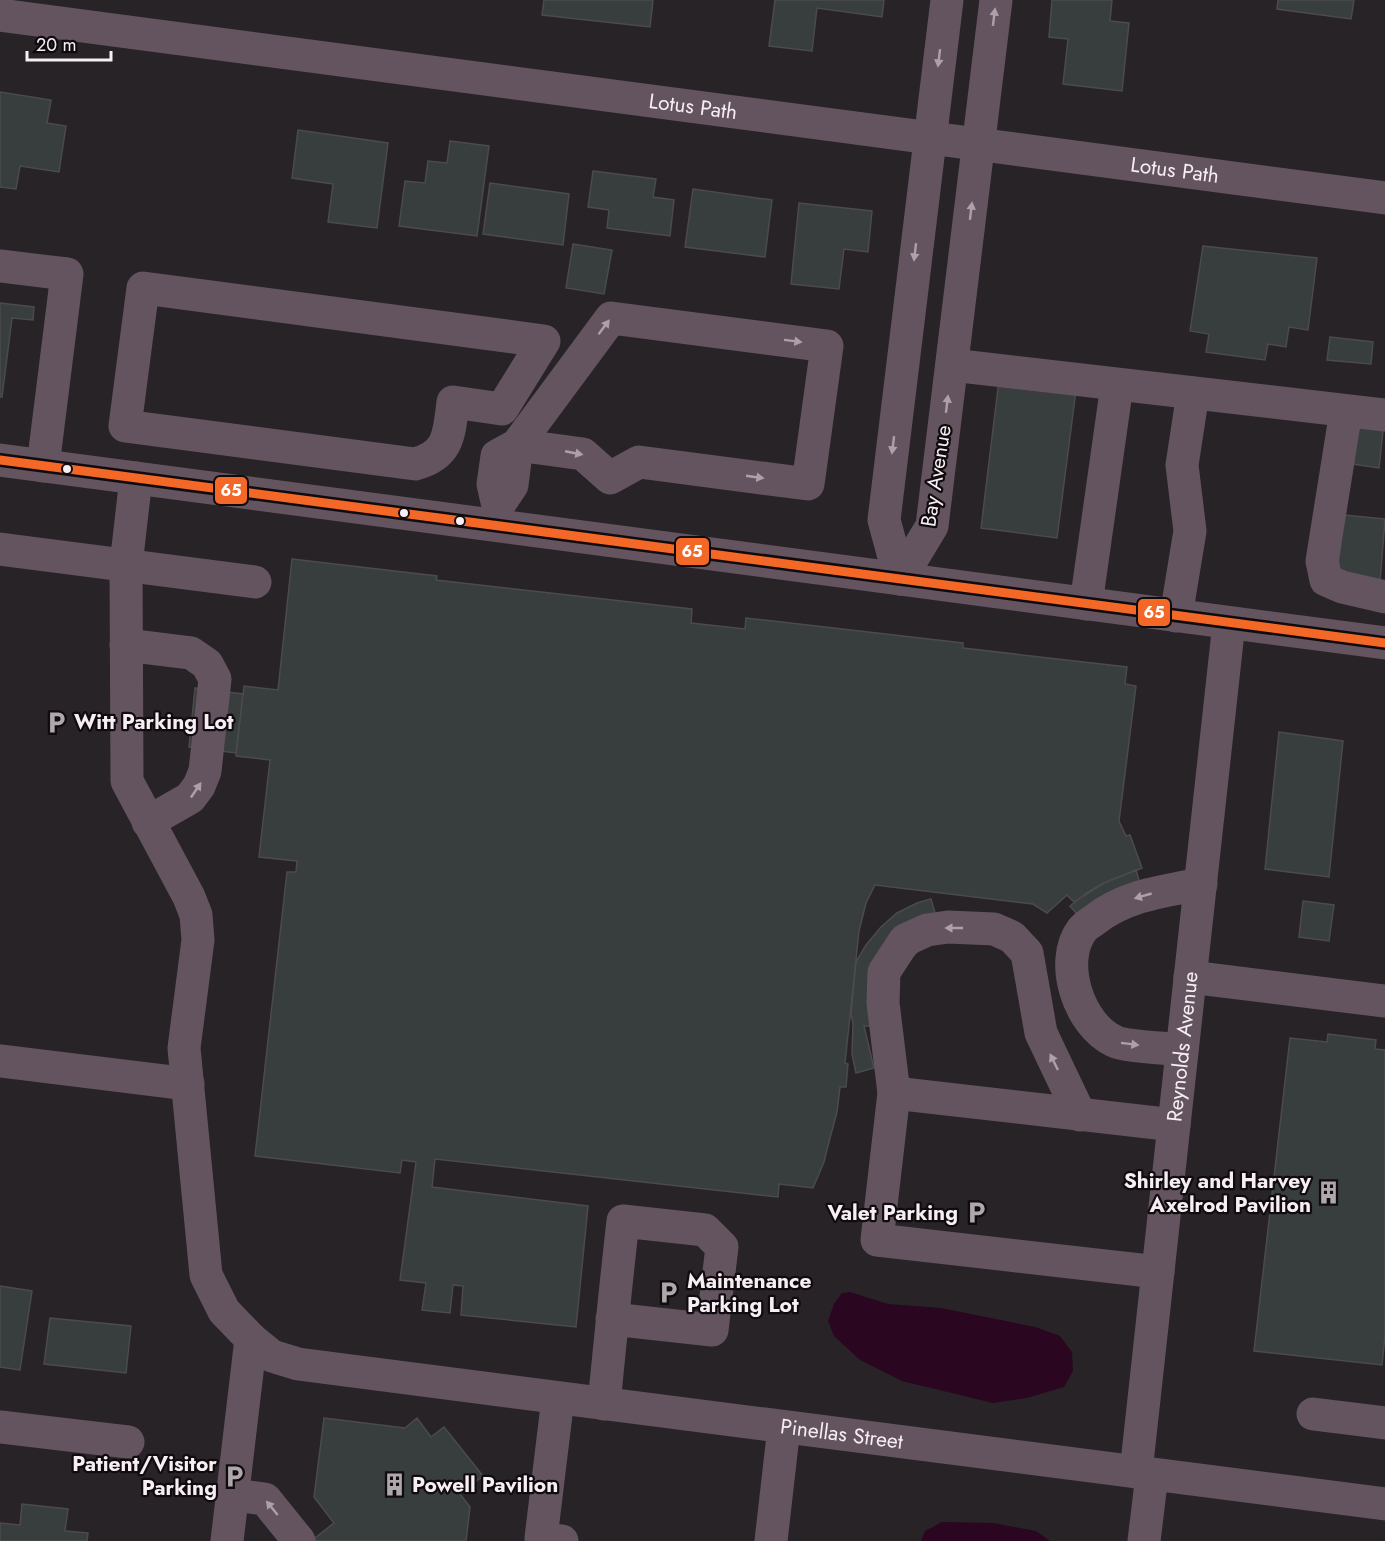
<svg xmlns="http://www.w3.org/2000/svg" width="1385" height="1541" viewBox="0 0 1385 1541" font-family="Jost,sans-serif">
	<rect width="100%" height="100%" fill="#282326"/>
	<path fill="#2a0621" d="M850,1292L888,1304L941,1308L1035,1327L1060,1336L1072,1352L1073,1371L1064,1387L1027,1398L993,1403L902,1381L860,1360L834,1336L828,1321L834,1304L842,1293Z
		M942,1522L993,1523L1036,1531L1050,1541H921L925,1531Z"/>
	<path fill="#383d3e" stroke="#4b4b4c" stroke-width="1.5" d="M544,0H653L650,27L542,15Z
		M775,0H884L882,17L817,8L812,51L769,46Z
		M1052,0H1112L1110,21L1129,23L1122,91L1063,84L1068,39L1049,37Z
		M1278,0H1354L1351,19L1277,9Z
		M0,92L51,100L47,123L66,126L59,172L20,166L16,189L0,187Z
		M298,130L388,143L377,228L328,222L333,184L292,178Z
		M450,141L489,146L477,236L399,226L405,181L425,183L428,161L447,163Z
		M593,171L656,179L653,197L674,200L670,236L607,228L609,210L588,207Z
		M490,183L569,194L563,245L483,234Z
		M693,189L772,200L765,257L685,247Z
		M799,203L872,211L868,252L844,249L839,289L791,284Z
		M573,244L612,250L604,294L566,288Z
		M1203,246L1317,258L1308,330L1289,327L1286,347L1268,344L1265,360L1206,352L1209,334L1190,331Z
		M0,303L34,307L33,320L12,318L2,397H0Z
		M1330,337L1373,342L1371,364L1327,360Z
		M999,380L1076,390L1057,538L981,528Z
		M1352,417L1384,422L1379,468L1346,463Z
		M1344,515L1385,519L1380,582L1337,577Z
		M292,559L437,576L436,580L692,609L691,623L745,629L746,618L963,643V648L1127,667L1125,684L1136,686L1119,821L1126,836L1130,835L1142,868L1104,883L1074,902L1067,895L1047,913L1033,904L875,885L866,903L859,931L845,1063L848,1064L846,1087H840L837,1112L830,1138L824,1162L813,1188L779,1184L778,1197L435,1159L432,1187L588,1206L576,1327L461,1315L463,1286L453,1285L450,1313L422,1310L426,1283L400,1280L416,1162L402,1160L400,1173L255,1156L287,872H296L297,861L259,857L270,760L236,756L244,686L278,690Z
		M195,688L243,694L236,753L189,747Z
		M1279,732L1343,741L1329,877L1265,869Z
		M1136,870L1142,890L1084,922L1070,906L1088,892L1104,883Z
		M931,899L940,930L882,986L875,1026H864L874,1068L856,1073L852,1054L853,1024L851,1014L856,962L866,945L881,927L897,913L917,903Z
		M1303,901L1334,905L1329,941L1299,937Z
		M1328,1034L1376,1040L1375,1049L1385,1050V1336L1382,1365L1254,1351L1290,1038L1327,1042Z
		M0,1286L32,1291L20,1370L0,1367Z
		M50,1318L131,1326L126,1373L44,1364Z
		M324,1418L405,1428L417,1418L431,1437L444,1427L483,1476L460,1494L470,1507L466,1541H311L334,1523L314,1497Z
		M22,1504L68,1509L65,1531L88,1533L87,1541H0V1523L20,1525Z"/>
	<g fill="none" stroke-linecap="round" stroke-linejoin="round">
		<g stroke="#64545f" stroke-width="33">
			<path id="s1" d="M0,15L1385,198"/>
			<path d="M0,266L67,274L43,466"/>
			<path d="M143,288L544,341L502,409L453,402C449,433 450,455 415,464L125,426Z"/>
			<path d="M952,365L1385,415"/>
			<path d="M1346,411L1322,561L1326,580L1342,587L1385,597"/>
			<path d="M517,445L583,454L610,478L639,462L808,484L827,346L611,318L517,445L497,456L493,484L498,506L512,485L517,445"/>
			<path d="M0,460L1385,643"/>
			<path id="s2" d="M136,478L126,565L127,781L189,897L196,915L198,940L184,1048L206,1275L224,1311L251,1339L272,1356L298,1364L1385,1504"/>
			<path d="M0,549L255,582"/>
			<path d="M900,579L932,526L996,0"/>
			<path d="M900,579L884,520L947,0"/>
			<path d="M1086,604L1117,385"/>
			<path d="M1176,616L1190,531L1182,465L1193,393"/>
			<path d="M126,645L191,653L207,664L215,679L205,771L199,786L190,798L148,822"/>
			<path d="M1190,977L1385,1001"/>
			<path d="M1182,1050C1168,1048 1125,1047 1114,1041C1079,1025 1058,962 1082,930C1085,926 1090,923 1093,921C1124,896 1162,891 1201,884"/>
			<path d="M0,1061L188,1084"/>
			<path d="M894,1093L1174,1125"/>
			<path d="M1080,1115L1041,1033L1027,953L1012,937L994,929L948,927L927,930L905,940L884,972L883,1003L894,1093L877,1240L1158,1272"/>
			<path d="M558,1398L541,1538L562,1541"/>
			<path d="M604,1404C610,1343 616,1282 623,1221L705,1230L722,1247L712,1330L612,1319"/>
			<path d="M1313,1414L1385,1423"/>
			<path d="M0,1427L128,1442"/>
			<path id="s3" d="M1136,1472L1229,623"/>
			<path d="M233,1495L265,1499L299,1541"/>
			<path d="M227,1541L251,1339"/>
			<path d="M771,1541L784,1427"/>
			<path d="M1144,1541L1152,1475"/>
		</g>
		<defs>
			<path id="bus-1" d="M0,460L1385,643"/>
		</defs>
		<use href="#bus-1" stroke="#100b0e" stroke-width="14"/>
		<use href="#bus-1" stroke="#f36827" stroke-width="9"/>
	</g>
	<defs><path id="oneway-solid" d="M-6-.8H1V-3.2L6.5 0L1 3.2V.8H-6Z" transform="scale(1.5)"/></defs>
	<g fill="#ada1a9">
		<use href="#oneway-solid" transform="translate(994 17) rotate(-83)"/>
		<use href="#oneway-solid" transform="translate(939 58) rotate(97)"/>
		<use href="#oneway-solid" transform="translate(971 211) rotate(-83)"/>
		<use href="#oneway-solid" transform="translate(915 252) rotate(97)"/>
		<use href="#oneway-solid" transform="translate(604 327) rotate(-53)"/>
		<use href="#oneway-solid" transform="translate(793 341) rotate(7)"/>
		<use href="#oneway-solid" transform="translate(947 404) rotate(-83)"/>
		<use href="#oneway-solid" transform="translate(893 445) rotate(97)"/>
		<use href="#oneway-solid" transform="translate(574 453) rotate(11)"/>
		<use href="#oneway-solid" transform="translate(755 477) rotate(8)"/>
		<use href="#oneway-solid" transform="translate(196 790) rotate(-56)"/>
		<use href="#oneway-solid" transform="translate(1143 896) rotate(164)"/>
		<use href="#oneway-solid" transform="translate(954 928) rotate(-180)"/>
		<use href="#oneway-solid" transform="translate(1130 1044) rotate(7)"/>
		<use href="#oneway-solid" transform="translate(1054 1062) rotate(-116)"/>
		<use href="#oneway-solid" transform="translate(272 1508) rotate(-129)"/>
	</g>
	<defs>
		<symbol id="parking-bare" viewBox="-9 -9 18 18"><path d="M-3.5-5.5H1a3.5 3.5 0 0 1 0 7H-1V5.5H-3.5ZM-1-3.4V-.6H.8a1.4 1.4 0 0 0 0-2.8Z" fill="#aea7ab" stroke="#100b0e" stroke-width="2.5" paint-order="stroke"/></symbol>
		<symbol id="building-bare" viewBox="-9 -9 18 18"><path d="M-4-6H4V6H1V3H-1V6H-4ZM-2.5-4.3h1.7v1.8h-1.7ZM.8-4.3h1.7v1.8H.8ZM-2.5-1h1.7V.8h-1.7ZM.8-1h1.7V.8H.8Z" fill="#aea7ab" stroke="#100b0e" stroke-width="2.5" paint-order="stroke"/></symbol>
	</defs>
	<g fill-rule="evenodd">
		<use href="#parking-bare" x="40" y="706" width="33" height="33"/>
		<use href="#building-bare" x="1312" y="1176" width="33" height="33"/>
		<use href="#parking-bare" x="960" y="1196" width="33" height="33"/>
		<use href="#parking-bare" x="652" y="1276" width="33" height="33"/>
		<use href="#parking-bare" x="218" y="1460" width="33" height="33"/>
		<use href="#building-bare" x="378" y="1468" width="33" height="33"/>
	</g>
	<g fill="#f6eef3" stroke="#100b0e" stroke-width="2">
		<circle cx="67" cy="469" r="5"/>
		<circle cx="404" cy="513" r="5"/>
		<circle cx="460" cy="521" r="5"/>
	</g>
	<g text-anchor="middle" stroke-width="4.5" stroke-linejoin="round" paint-order="stroke">
		<g font-size="21" fill="#f6eef3" stroke="#100b0e">
			<text dy="7" stroke="none"><textPath href="#s1" startOffset="699">Lotus Path</textPath></text>
			<text dy="7" stroke="none"><textPath href="#s1" startOffset="1185">Lotus Path</textPath></text>
			<text transform="translate(936 476) rotate(-81)" y="7">Bay Avenue</text>
			<text dy="7" stroke="none"><textPath href="#s3" startOffset="428">Reynolds Avenue</textPath></text>
			<text dy="7" stroke="none"><textPath href="#s2" startOffset="1498">Pinellas Street</textPath></text>
		</g>
		<g font-size="21" font-weight="bold" fill="#f6eef3" stroke="#100b0e" text-anchor="start">
			<text x="74" y="729">Witt Parking Lot</text>
			<text x="1311" y="1188" text-anchor="end">Shirley and Harvey<tspan x="1311" dy="24">Axelrod Pavilion</tspan></text>
			<text x="958" y="1220" text-anchor="end">Valet Parking</text>
			<text x="687" y="1288">Maintenance<tspan x="687" dy="24">Parking Lot</tspan></text>
			<text x="217" y="1471" text-anchor="end">Patient/Visitor<tspan x="217" dy="24">Parking</tspan></text>
			<text x="412" y="1492">Powell Pavilion</text>
		</g>
	</g>
	<g stroke="#100b0e" stroke-width="2">
		<rect x="214" y="476" width="34" height="29" rx="6" fill="#f36827"/>
		<rect x="675" y="537" width="35" height="29" rx="6" fill="#f36827"/>
		<rect x="1137" y="598" width="34" height="29" rx="6" fill="#f36827"/>
	</g>
	<g font-size="16" text-anchor="middle" font-weight="bold" fill="#fff">
		<text x="231" y="496">65</text>
		<text x="692" y="557">65</text>
		<text x="1154" y="618">65</text>
	</g>
	<path d="M27 51v9h84v-9" fill="none" stroke="#f6eef3" stroke-width="3"/>
	<text x="36" y="51" font-size="18" fill="#f6eef3" stroke="#100b0e" stroke-width="4.5" paint-order="stroke">20 m</text>
</svg>
